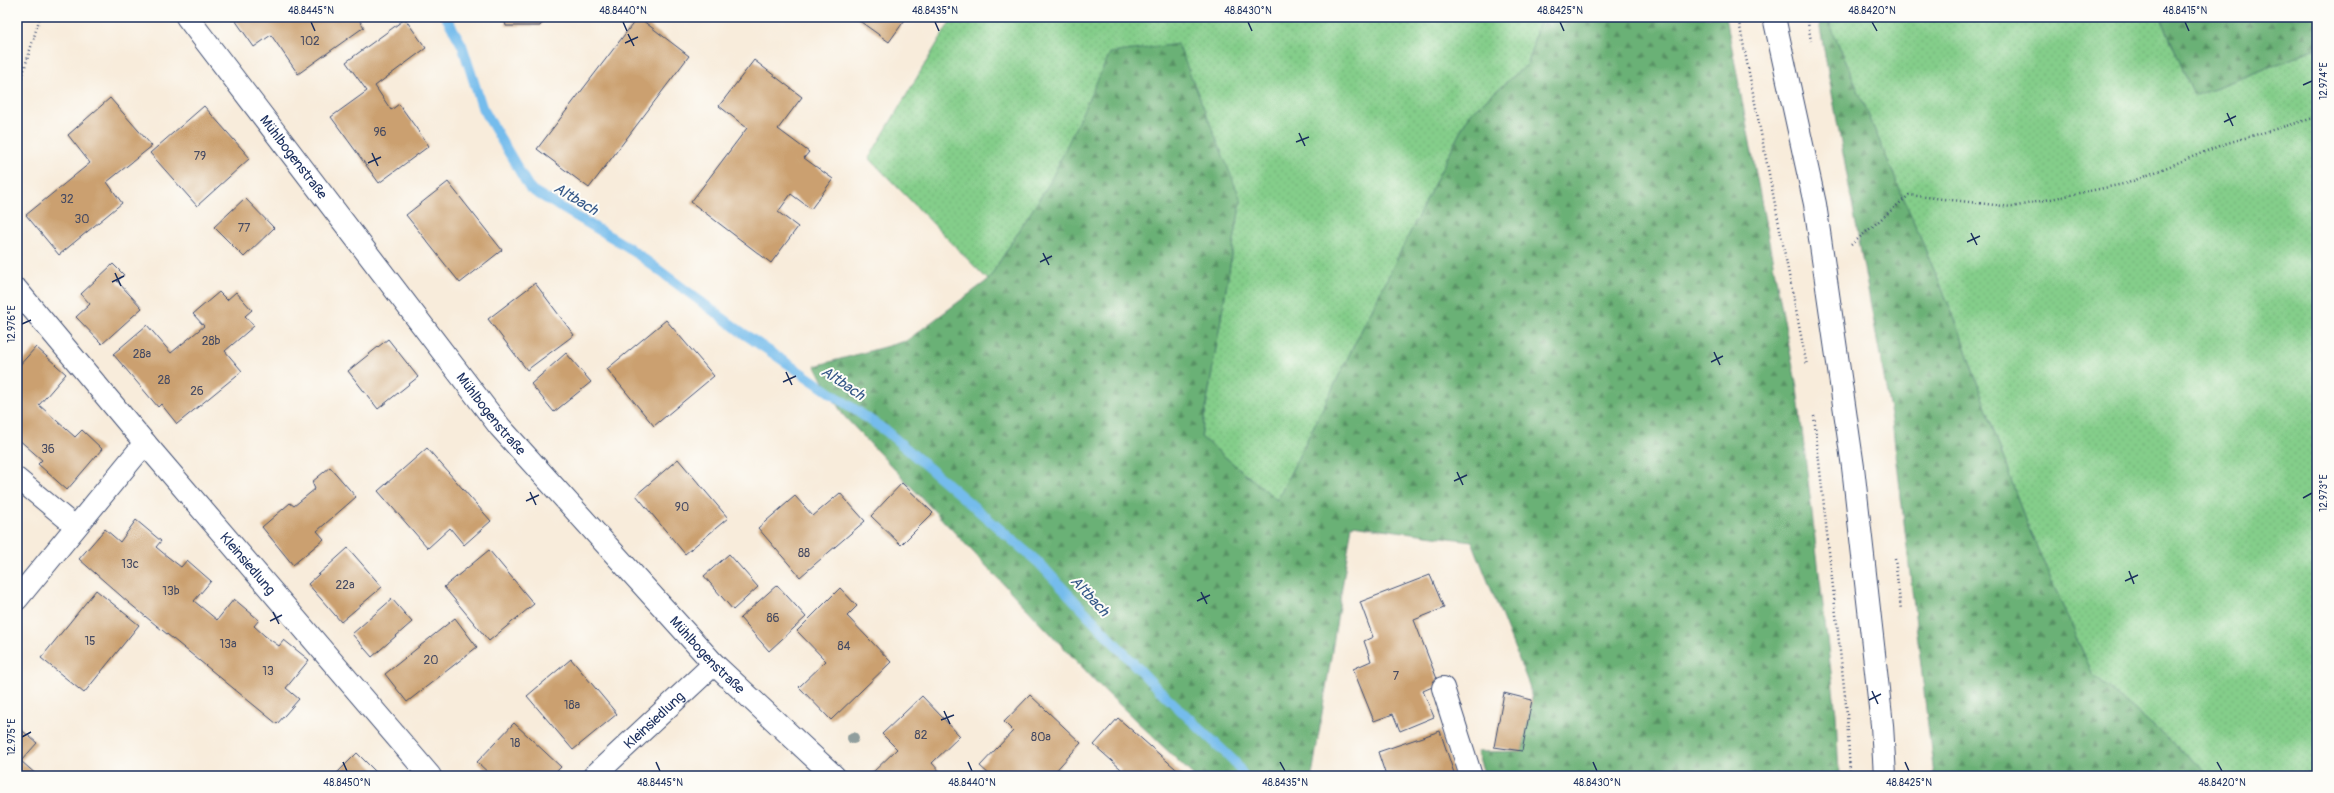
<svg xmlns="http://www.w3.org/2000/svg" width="2334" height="793" viewBox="0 0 2334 793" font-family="Pangolin,sans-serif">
	<defs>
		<pattern id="grass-dots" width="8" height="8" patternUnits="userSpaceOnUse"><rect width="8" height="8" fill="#84ce8a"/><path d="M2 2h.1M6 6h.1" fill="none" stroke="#71b17a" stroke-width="1.8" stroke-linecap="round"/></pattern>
		<pattern id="forest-firs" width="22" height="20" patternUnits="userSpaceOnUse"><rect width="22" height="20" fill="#6bb176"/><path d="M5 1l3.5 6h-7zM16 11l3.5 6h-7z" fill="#579064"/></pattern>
	</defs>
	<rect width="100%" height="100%" fill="#fdfcf7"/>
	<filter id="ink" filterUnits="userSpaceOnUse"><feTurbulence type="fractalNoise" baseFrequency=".025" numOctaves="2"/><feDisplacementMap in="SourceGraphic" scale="8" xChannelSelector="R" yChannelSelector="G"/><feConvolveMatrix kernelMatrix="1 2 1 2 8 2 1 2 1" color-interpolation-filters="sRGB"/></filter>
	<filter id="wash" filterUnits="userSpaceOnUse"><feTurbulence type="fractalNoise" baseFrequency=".012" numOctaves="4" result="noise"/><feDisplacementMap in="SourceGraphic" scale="16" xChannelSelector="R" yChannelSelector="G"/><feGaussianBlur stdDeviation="0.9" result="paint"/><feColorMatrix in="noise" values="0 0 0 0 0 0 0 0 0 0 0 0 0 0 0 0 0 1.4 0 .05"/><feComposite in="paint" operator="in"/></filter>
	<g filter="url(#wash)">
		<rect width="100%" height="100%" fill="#f8ecdb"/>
		<path fill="url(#grass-dots)" stroke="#507e74" d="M953,17H1540L1528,64L1469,114L1277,500L1201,437L1241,200L1050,182L988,280L869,158Z
			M1827,17H2161L2194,96L2317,49V776H2220L2207,773L2093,675L2025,520L1956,322Z"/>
		<path fill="url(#forest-firs)" stroke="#43706a" d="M1540,17H1726L1797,388L1836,714L1839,776H1485L1477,752L1522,751L1532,700L1529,685L1472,541L1352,525L1312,776H1194L1103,689L843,415L815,366L906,341L988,280L1050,182L1110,53L1178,44L1241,200L1201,437L1277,500L1469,114L1528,64Z
			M1818,17H1827L1956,322L2025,520L2093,675L2207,773L2220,776H1934L1892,421Z
			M2161,17H2317V49L2194,96Z"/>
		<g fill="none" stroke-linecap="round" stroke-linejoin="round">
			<path stroke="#75bcec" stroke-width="10" d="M446,17L462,45L482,107L530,189L628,247L740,331L886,431L1039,563L1151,682L1234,761L1244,776"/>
		</g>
		<g id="blocks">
			<path fill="#cba070" d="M233,17H357L364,27L298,74L271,35L254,47Z
				M504,17H546L540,26H506Z
				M638,17L689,56L589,188L537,149Z
				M854,17H907L889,42Z
				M405,19L426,48L375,86L391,110L399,104L429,146L379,183L331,117L367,91L346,62Z
				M754,60L802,97L778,129L809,152L804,158L833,179L811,209L791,194L778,212L798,227L771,263L691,202L747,128L719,106Z
				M110,98L152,146L107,182L122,203L59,255L26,215L90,163L68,135Z
				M204,106L250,158L197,206L150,153Z
				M448,182L502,250L460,283L406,215Z
				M245,198L274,228L244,257L214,227Z
				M113,264L124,275L117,281L142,308L102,344L76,317L90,304L81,294Z
				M535,283L574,335L527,370L488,319Z
				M219,292L227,300L236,292L252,310L245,316L254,326L225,351L242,371L177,424L161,404L158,407L113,354L147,325L171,353L204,326L193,314Z
				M666,320L714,376L654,426L607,369Z
				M388,339L418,377L378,409L348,371Z
				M36,347L66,374L39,405L75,437L82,430L102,449L67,490L38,464L42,460L17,438V368Z
				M566,353L591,382L554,412L531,384Z
				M427,448L491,521L464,545L450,528L428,548L378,491Z
				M678,459L728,518L685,554L636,495Z
				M330,467L356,497L317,531L324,539L293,565L262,527L290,503L294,506L315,489L312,482Z
				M902,483L933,513L901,545L871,516Z
				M840,493L865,521L800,577L758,528L795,496L813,516Z
				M136,520L161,541L156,547L168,557L181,567L187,560L211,581L194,601L217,620L234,599L259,620L254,626L265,636L279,646L284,640L309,660L286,688L299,699L277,724L129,603L79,559L105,529L120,542Z
				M348,548L382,587L341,622L308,584Z
				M489,550L534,604L489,641L444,587Z
				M729,554L758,587L733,610L704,576Z
				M1430,575L1444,608L1414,620L1439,684L1423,691L1434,717L1400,731L1393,714L1374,721L1353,669L1371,661L1364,641L1373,637L1360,602Z
				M777,585L806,617L769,651L740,618Z
				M840,588L857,606L847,616L891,662L831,720L799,687L826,661L797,631Z
				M96,590L139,625L84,693L41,658Z
				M392,599L412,622L372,657L352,634Z
				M455,618L477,647L407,702L385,674Z
				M571,659L617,714L573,750L527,696Z
				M1504,693L1532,700L1522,751L1494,747Z
				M1030,695L1081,743L1051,776H991L980,766L1013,731L1004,722Z
				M922,696L960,736L932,763L941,773L938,776H873L871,774L897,749L882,734Z
				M1118,718L1184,776H1115L1121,769L1094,745Z
				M514,723L561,767L552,776H492L477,762Z
				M17,726L37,743L21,761L38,776H17Z
				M1440,731L1455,776H1386L1378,752Z
				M357,753L380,776H334Z"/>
		</g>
	</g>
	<g filter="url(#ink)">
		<use href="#blocks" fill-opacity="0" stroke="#3c4b71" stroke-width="1"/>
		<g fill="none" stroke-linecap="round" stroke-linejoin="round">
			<defs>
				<path id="lane" d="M17,478L76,527"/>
				<g id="street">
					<path id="s1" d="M187,17L500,427L714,664L834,776"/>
					<path id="s2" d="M17,290L145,443L430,776"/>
					<path d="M17,599L145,443"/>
					<path d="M1443,688L1471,776"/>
					<path id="s3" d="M594,776L714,664"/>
				</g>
				<path id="secondary" d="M1774,17L1815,204L1853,467L1882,725L1885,776"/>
			</defs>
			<use href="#lane" stroke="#3c4b71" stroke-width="22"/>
			<use href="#street" stroke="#3c4b71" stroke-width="24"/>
			<use href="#secondary" stroke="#3c4b71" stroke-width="24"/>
			<path stroke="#3c4b71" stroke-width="2.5" stroke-dasharray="1 3" stroke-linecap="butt" d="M1738,17L1807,366
				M1807,17L1811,41
				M17,93L40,17
				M1851,245L1909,195L2012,207L2128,183L2224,144L2317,117
				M1814,416L1847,714L1850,776
				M1895,559L1901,610
				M2278,776L2317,771"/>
			<use href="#lane" stroke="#fff" stroke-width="20"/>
			<use href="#street" stroke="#fff" stroke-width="22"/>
			<use href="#secondary" stroke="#fff" stroke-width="22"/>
		</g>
		<circle fill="#909e9d" cx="853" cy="738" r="6"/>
	</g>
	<path fill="none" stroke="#1b2f5e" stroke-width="1.5" d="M311,22L315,31M623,22L627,31M935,22L939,31M1248,22L1252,31M1560,22L1564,31M1872,22L1877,31M2185,22L2189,31M628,34L634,46M625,43L638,37M2303,85L2312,81M2227,113L2233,126M2224,122L2236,116M1299,133L1305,146M1296,142L1309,137M372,153L378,166M368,163L381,157M1971,233L1977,245M1967,242L1980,236M1043,253L1049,265M1040,262L1052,256M115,273L121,286M112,282L124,276M22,324L31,320M1714,352L1720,365M1711,362L1723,356M786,372L792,385M783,382L796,376M1457,472L1463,485M1454,481L1467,475M530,492L536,505M2303,498L2312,493M526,501L539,495M2129,571L2134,584M2125,581L2138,575M1201,592L1207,604M1197,601L1210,595M273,612L279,624M270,621L282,615M1872,691L1878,704M1869,700L1881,694M944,711L950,724M941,720L954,715M22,737L31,732M343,762L347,771M656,762L660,771M968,762L972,771M1280,762L1285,771M1593,762L1597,771M1905,762L1909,771M2217,762L2222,771"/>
	<g text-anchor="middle" stroke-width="4" stroke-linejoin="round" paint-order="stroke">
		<g font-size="12" fill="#474b62">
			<text x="310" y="45">102</text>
			<text x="380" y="136">96</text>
			<text x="200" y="160">79</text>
			<text x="67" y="203">32</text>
			<text x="82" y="223">30</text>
			<text x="244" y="232">77</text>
			<text x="211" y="345">28b</text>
			<text x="142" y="358">28a</text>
			<text x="164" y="384">28</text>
			<text x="197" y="395">26</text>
			<text x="48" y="453">36</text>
			<text x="682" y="511">90</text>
			<text x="804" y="557">88</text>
			<text x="130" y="568">13c</text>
			<text x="345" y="589">22a</text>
			<text x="171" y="595">13b</text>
			<text x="773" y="622">86</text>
			<text x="90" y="645">15</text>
			<text x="228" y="648">13a</text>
			<text x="844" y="650">84</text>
			<text x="431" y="664">20</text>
			<text x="268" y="675">13</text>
			<text x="1396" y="680">7</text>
			<text x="572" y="709">18a</text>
			<text x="921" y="739">82</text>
			<text x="1041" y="741">80a</text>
			<text x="515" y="747">18</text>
		</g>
		<g font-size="14" fill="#1b2f5e" stroke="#fdfcf7">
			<text dy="5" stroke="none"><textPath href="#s1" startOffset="176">Mühlbogenstraße</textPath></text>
			<text dy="5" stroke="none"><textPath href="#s1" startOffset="500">Mühlbogenstraße</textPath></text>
			<text dy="5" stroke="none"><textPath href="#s2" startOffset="358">Kleinsiedlung</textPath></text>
			<text dy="5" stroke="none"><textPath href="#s1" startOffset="824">Mühlbogenstraße</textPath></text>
			<text dy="5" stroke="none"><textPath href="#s3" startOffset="82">Kleinsiedlung</textPath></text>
		</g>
		<g font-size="15" font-style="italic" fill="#365989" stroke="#fdfcf7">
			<text transform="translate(576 199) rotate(31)" y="5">Altbach</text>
			<text transform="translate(843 383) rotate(34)" y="5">Altbach</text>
			<text transform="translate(1090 596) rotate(47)" y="5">Altbach</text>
		</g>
	</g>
	<rect width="2334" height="793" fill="none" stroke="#fdfcf7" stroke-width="44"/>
	<rect x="22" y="22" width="2290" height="749" fill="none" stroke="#1b2f5e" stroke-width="1.5"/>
	<g font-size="10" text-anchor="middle" fill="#1b2f5e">
		<text x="311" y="14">48.8445°N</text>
		<text x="623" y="14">48.8440°N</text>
		<text x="935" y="14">48.8435°N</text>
		<text x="1248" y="14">48.8430°N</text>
		<text x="1560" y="14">48.8425°N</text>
		<text x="1872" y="14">48.8420°N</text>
		<text x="2185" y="14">48.8415°N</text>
		<text transform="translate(2323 81) rotate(-90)" y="4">12.974°E</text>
		<text transform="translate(11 324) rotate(-90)" y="4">12.976°E</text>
		<text transform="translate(2323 493) rotate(-90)" y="4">12.973°E</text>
		<text transform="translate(11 737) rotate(-90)" y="4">12.975°E</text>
		<text x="347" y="786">48.8450°N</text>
		<text x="660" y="786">48.8445°N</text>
		<text x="972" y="786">48.8440°N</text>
		<text x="1285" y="786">48.8435°N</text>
		<text x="1597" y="786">48.8430°N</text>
		<text x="1909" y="786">48.8425°N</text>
		<text x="2222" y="786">48.8420°N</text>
	</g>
</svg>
